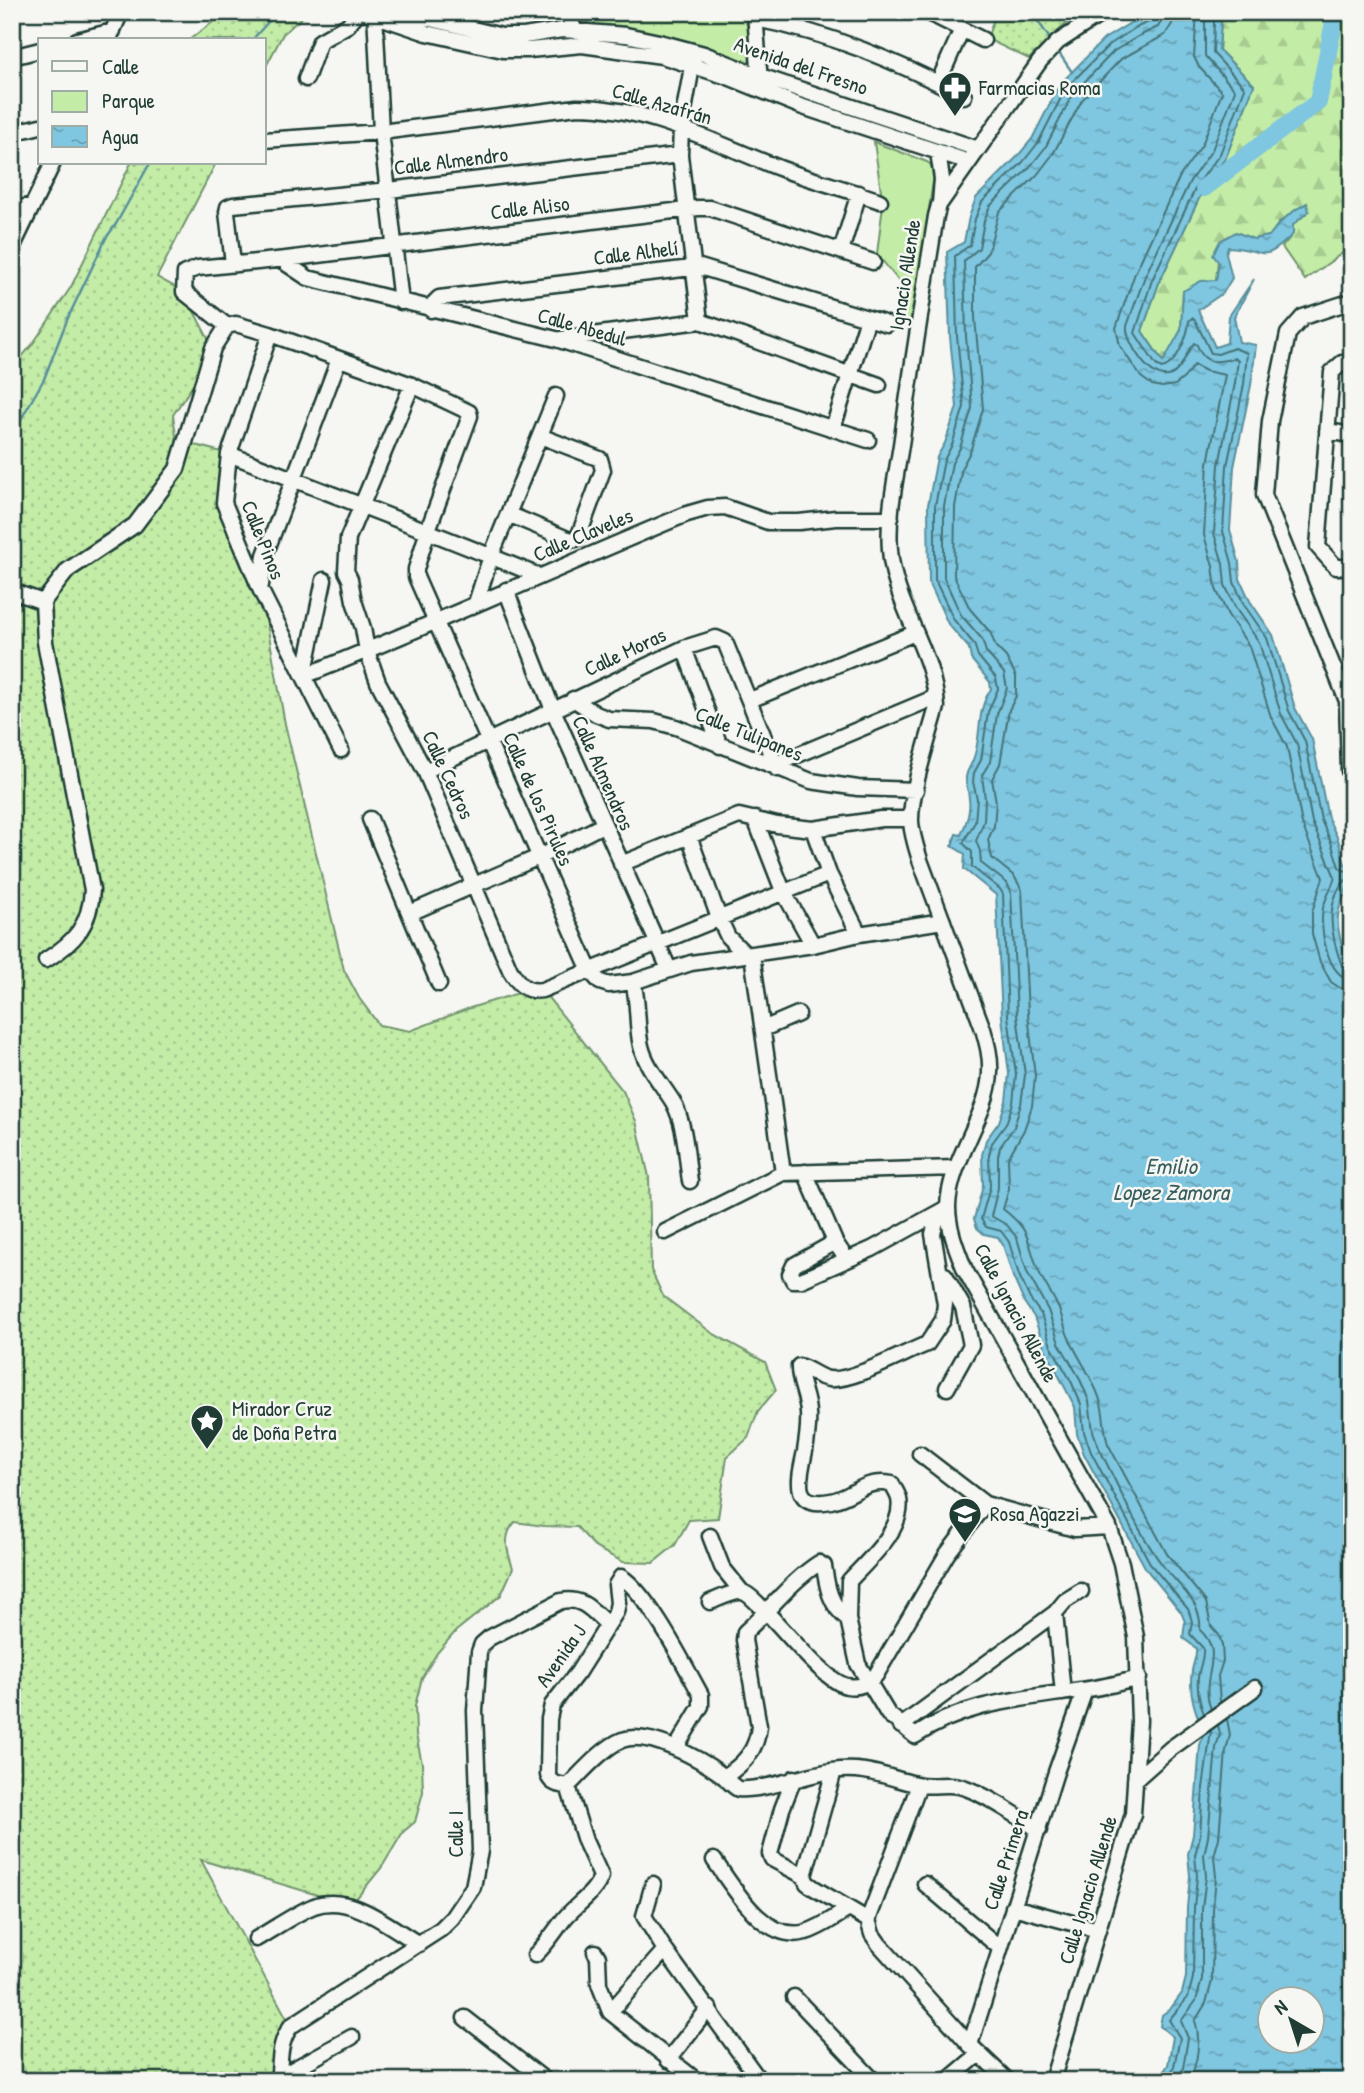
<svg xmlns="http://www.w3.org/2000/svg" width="1364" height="2093" viewBox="0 0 1364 2093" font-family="'Patrick Hand',sans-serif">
	<defs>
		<pattern id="grass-dots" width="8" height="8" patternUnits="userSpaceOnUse" patternTransform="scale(1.75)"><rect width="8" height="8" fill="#c3eca7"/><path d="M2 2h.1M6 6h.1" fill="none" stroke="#a7cb90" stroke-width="1.8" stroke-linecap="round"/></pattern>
		<pattern id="forest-firs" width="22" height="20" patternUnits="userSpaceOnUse" patternTransform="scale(1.75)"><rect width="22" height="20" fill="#c3eca7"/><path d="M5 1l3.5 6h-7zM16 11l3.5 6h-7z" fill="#a7cb90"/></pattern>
		<pattern id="water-ripples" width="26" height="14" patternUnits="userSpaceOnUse" patternTransform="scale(1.75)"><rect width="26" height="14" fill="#7fc6e0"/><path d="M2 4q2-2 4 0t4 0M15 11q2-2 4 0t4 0" fill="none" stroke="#67a2b6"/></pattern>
	</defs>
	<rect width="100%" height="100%" fill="#f6f6f2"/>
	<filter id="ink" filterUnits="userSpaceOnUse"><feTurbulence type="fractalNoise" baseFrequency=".0143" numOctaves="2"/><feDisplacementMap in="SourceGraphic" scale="14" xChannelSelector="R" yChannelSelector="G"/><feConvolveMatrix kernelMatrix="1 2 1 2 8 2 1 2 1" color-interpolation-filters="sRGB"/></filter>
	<g filter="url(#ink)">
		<path fill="url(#grass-dots)" stroke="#71946e" stroke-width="2" d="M255,12H308L283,34L264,70V40H189L225,13L236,16Z
			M996,12H1067L1070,20L1029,59L987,39Z
			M131,163H216L157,277L184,292L213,348L205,367L173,415L177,443L199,446L229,454L219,473L224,503L261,591L285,724L344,970L359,998L379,1025L410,1031L467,1009L528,990H542L623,1091L636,1121L649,1177L651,1270L663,1296L712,1333L765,1362L776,1390L758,1411L748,1438L727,1457L718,1518L689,1520L675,1545L653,1563L623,1562L596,1548L577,1527L544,1526L515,1522C502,1536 507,1551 513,1568L501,1595L456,1631L437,1653L422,1678L415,1706L416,1735L422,1763L423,1792L415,1822L403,1832L382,1867L351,1905L201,1860L291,2026L278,2081H12V368L32,345L71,287Z"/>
		<path fill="url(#forest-firs)" stroke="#71946e" stroke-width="2" d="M1229,12H1352V246L1305,280L1282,247L1293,234V225L1309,211L1280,221L1270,236L1253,239L1236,232L1220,241L1216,280L1183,291L1181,330L1164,363L1142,331L1159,283L1204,188L1226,157L1254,85L1219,50L1221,21Z"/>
		<path fill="#c3eca7" stroke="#71946e" stroke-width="2" d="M601,12H744L752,47L750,64L618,27L589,26L586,17Z
			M874,142L927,162L931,165L934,175L912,322L896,320L901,284L877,254L883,205Z"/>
		<path fill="url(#water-ripples)" stroke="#598f9b" stroke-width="2" fill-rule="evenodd" d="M1155,12H1229L1221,21L1219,50L1254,85L1226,157L1204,188L1159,283L1142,331L1163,362L1181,330L1183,291L1201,281L1216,280L1219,263L1213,255L1220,241L1236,232L1253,239L1269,236C1280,221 1291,211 1307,203L1309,211L1293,225V234C1261,266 1267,249 1228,247L1226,253L1232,278L1223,293L1198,310L1215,347L1227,343L1229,316L1254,279L1234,317L1239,342L1256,345L1251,385L1234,467L1230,530L1239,562L1240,579L1250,601L1273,635L1295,708L1312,739L1328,818L1338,839L1345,864L1352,866C1352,882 1343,895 1339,910C1334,930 1345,953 1352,971V2081H1162L1160,2077L1168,2065L1173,2037L1160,2026L1162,2015L1171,2008L1182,1993L1186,1977L1187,1908L1190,1876L1188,1854L1193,1835L1200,1745L1204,1733C1196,1713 1188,1694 1192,1671C1193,1662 1197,1658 1196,1648L1183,1638L1185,1622L1181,1612L1146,1569L1084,1454L1077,1434L1075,1407L1045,1349L1034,1317L1024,1302L1013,1277L1003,1245L998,1237L984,1234L977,1228L974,1219L983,1186L982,1155L986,1140L999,1122L1006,1101L1009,1074L1002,1017L996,895L964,869L965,854L952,846L956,834L961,835C966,823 971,812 969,799C969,791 965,785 966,777C967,769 972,765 974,757C982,734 976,710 991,689L990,682L971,659L969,648L948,624L929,582L928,505L937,457L945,443L957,407L950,337L947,252L964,242L969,217L976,198L1017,157L1032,139L1060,84L1104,39L1132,22ZM1270,1998H1312V2040H1270Z"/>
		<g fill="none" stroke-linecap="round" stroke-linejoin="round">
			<path stroke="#457479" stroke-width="2" d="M1155,12L1151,21L1135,28L1109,45L1066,88L1038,143L1023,162L982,202L975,219L970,245L955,256L957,336L964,407L952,445L944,460L935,506V580L954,620L974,644L978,656L996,678L998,689L988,712L981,760L974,773L973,782L977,799L975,822L963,843L972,852V867L1000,889L1003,894L1008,1016L1016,1074L1013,1103L1006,1124L992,1143L989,1155L990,1187L981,1219L986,1227L1001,1231L1009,1242L1019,1275L1030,1299L1041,1314L1051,1346L1071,1381L1081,1404L1084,1432L1091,1452L1151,1565L1188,1609L1192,1621L1190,1634L1203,1648C1204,1658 1201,1662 1199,1672C1196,1685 1199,1701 1204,1714
				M1163,12L1162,20L1158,27L1139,36L1114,51L1073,94L1045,148L1029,168L990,206L984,221L979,248L964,261L966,336L972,408L960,448L952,463L944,506V578L961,615L982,639L986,652L1004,673L1007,688L997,714L990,762L982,775L985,799L984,821L976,841L980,851L981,863L1007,883L1011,892L1017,1015L1025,1075L1021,1104L1014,1127L1000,1147L998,1156V1188L991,1216L1007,1225L1017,1238L1027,1272L1048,1310L1059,1343L1079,1377L1089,1401L1093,1431L1099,1448C1119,1487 1137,1532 1164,1567C1179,1586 1203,1604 1200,1630C1227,1655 1198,1677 1211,1709
				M1174,12L1172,24L1165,35L1121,59L1082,100L1053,154L1037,175L999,212L988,252L975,267V318L983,409L970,452L962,467L955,507L954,576L970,609L990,632L996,647L1006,657L1016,676V696L1009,710L1000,764L992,779L996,802L994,826L988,840L992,858L1014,876L1022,890L1028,1014L1035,1076L1032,1106L1024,1130L1008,1158L1009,1189L1003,1209C1031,1231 1026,1237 1037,1267C1042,1281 1051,1292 1057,1305C1063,1316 1064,1329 1070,1340C1079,1359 1092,1377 1099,1397C1105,1413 1103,1428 1108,1444L1167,1554L1206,1602L1211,1626L1219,1635L1222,1645L1223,1661L1218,1676L1220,1702
				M1197,12L1194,57L1199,67L1222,92L1202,145L1180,176L1135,273L1116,328L1120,346L1141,377L1152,385L1162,387L1175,385L1184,378L1194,365L1206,371L1225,375L1208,463L1204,535L1213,566L1216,589L1228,615L1249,646L1271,717L1287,747L1302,824L1323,878L1312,912V934L1320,962L1331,982L1340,988L1352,990
				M1208,12L1205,20V56L1235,90L1212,150L1190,181L1145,276L1127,326C1125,342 1152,384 1171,375C1182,370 1186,352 1194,343L1197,345C1204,365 1216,363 1234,358L1238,360L1235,383L1219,465L1214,533L1223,564L1225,585L1236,609L1259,642L1281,714L1297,744L1312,822L1335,877C1332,887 1326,897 1323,908C1319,928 1327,978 1352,979
				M1219,12L1214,20L1213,53L1245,88L1220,154L1197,185L1152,280L1135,333L1156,365L1162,368C1177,365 1188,335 1189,321L1192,318L1195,320L1211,353L1218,354L1234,348L1247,353L1244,384L1227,466L1223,531L1232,563L1234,582L1244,605L1267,638L1289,711L1305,741L1321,820L1331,842L1339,867L1343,870L1352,872
				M1352,879L1346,880C1323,903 1332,939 1342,966L1352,970
				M1168,2081L1174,2066L1180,2038L1169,2020L1188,1997L1193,1978L1194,1908L1197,1876L1195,1855L1200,1836L1203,1788L1211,1731
				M1177,2081L1183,2068L1188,2038L1181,2021L1196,2001L1202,1979V1909L1206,1876L1204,1855L1208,1837L1216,1748L1220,1734L1218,1725
				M1189,2081C1198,2063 1201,2039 1195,2021L1206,2003L1212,1981L1213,1909L1216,1877L1214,1856L1219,1838L1226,1751L1230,1735L1227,1719"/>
			<path stroke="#598f9b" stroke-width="2.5" d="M1032,12L1052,42
				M252,40L277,12
				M1057,50L1072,72
				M12,440L21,419L44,379L67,320L106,238L116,224L150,163"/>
			<path stroke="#7fc6e0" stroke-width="18" d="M1204,188L1318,102L1336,12"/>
			<defs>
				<path id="minor" d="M365,12L427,33L503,50H529L582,45L662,56L728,77L800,106L969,162
					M375,12L381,132L401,302
					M402,12L502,36H524L562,30L626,35L659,42L704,54L760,76L978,149
					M567,12L575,31
					M755,12L760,83
					M927,12L983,40
					M756,19C830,33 898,62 964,96
					M109,39L121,12
					M77,40L113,31
					M694,56L681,127L680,155L700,321
					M12,57L40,50
					M306,79L320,41L348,25L358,12
					M938,83L962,29
					M12,133L40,126
					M264,140L381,132L577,107C651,107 715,144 782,169C814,181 847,189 880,201
					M938,152L942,179L940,203
					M12,210L33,205
					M12,248L53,163
					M841,251L859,193
					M286,259L287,264L308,278L556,339L868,440
					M233,264L227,212L228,207L233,205L389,190L680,155
					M1352,301L1303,317L1288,334L1270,421L1264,495L1347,701L1349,771L1352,777
					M431,310L433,304L439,298L700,267L887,324
					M227,326L236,324L270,334L412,385L469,412L470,416L428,530L416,569V577L590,971L600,982L609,985L633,982L691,963L813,945L859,934L943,921
					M227,326L184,292L185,273L198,268L286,259L698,208H710L873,262
					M270,334L229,454L224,503L261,591L341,750
					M561,339L700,321L879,385
					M1352,364L1342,363L1332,372L1318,547L1336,567H1352
					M412,385L348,538L346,571L350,579L354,601L363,628L367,651L378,682L425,771L510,970C518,983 525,993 542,990L829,874
					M833,428L868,318
					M1327,431L1352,435
					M540,436L600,459L603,470L579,535L576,539
					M229,454C332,495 436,533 539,576
					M508,514L570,540L576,539
					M261,585L265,555L339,359
					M506,590L553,710L669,969
					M12,591L43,602L68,570L135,525L177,469L213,348L227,326
					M43,602L45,642L92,890C90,925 75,942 46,960
					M476,603L491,556L556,396
					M684,648L720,746
					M304,676C433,625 559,567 687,514L708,508L725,507L768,522H799L836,518H891
					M304,676L324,580
					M573,699L596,714L609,719L654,721L676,727L811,781L858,788L916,790
					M750,700L915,633
					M776,764L936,697
					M425,771L684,648L716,638L725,642L777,769
					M370,819L439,984
					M755,819L783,891L813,945
					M813,829L829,874L859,934
					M689,836L719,918L728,937L746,955
					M621,864L739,816L777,825L813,829L881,819H911
					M410,913L541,856L603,825
					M752,955L783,1173
					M633,982C639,1003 636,1025 641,1046C646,1067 662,1084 673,1102C686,1126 686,1155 690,1181
					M763,1029L798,1014
					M805,1172L835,1242L847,1260
					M938,1213L933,1234L945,1304L943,1320L927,1344C904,1353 851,1382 829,1379C818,1378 809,1368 799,1366C798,1381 808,1397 808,1413C809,1425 807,1439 805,1451C800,1476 789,1509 831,1501C856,1496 862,1479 892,1484C894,1489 898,1494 899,1499C905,1529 867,1561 849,1581L848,1619L858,1664L888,1714L915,1736C965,1702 1023,1699 1081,1690C1100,1688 1120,1683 1139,1678
					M665,1232L783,1173L956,1168
					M835,1242L794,1265L790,1274L793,1280H801L872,1249L943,1210
					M945,1275L963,1307L971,1345L947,1388
					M920,1454L985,1504L1075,1529L1109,1527
					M710,1536L722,1567L742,1592
					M710,1602C719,1599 732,1591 742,1592C748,1593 755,1601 759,1605C779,1622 824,1682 847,1686C860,1688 867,1684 876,1675L947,1554L985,1504
					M1055,1613L1063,1693
					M901,1726L1055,1613L1065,1601L1081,1591
					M676,1748L701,1706V1695C685,1666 648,1593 621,1577L616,1585L618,1603L616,1612L578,1672L552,1705L549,1719L548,1775C551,1784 559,1785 568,1786C582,1772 604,1747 622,1740C648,1730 701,1759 722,1775C727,1779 731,1785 738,1789C764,1791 804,1775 832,1771C865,1766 885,1777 916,1784C930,1788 945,1783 959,1786C981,1791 1019,1817 1039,1830
					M724,1777C744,1764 757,1750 759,1726L744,1640L745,1632C770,1610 791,1581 819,1563L824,1566C827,1587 830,1606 848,1619
					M794,1778L782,1809L770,1854L772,1859L804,1876L807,1883L814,1888L868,1920L872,1934L879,1944L970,2045L1008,2081
					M1135,1780L1170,1749L1255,1688
					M714,1860C734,1888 765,1944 806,1932C821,1928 836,1916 849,1909
					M804,1876L834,1771
					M653,1884L644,1916L665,1950L760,2081
					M925,1884L1000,1948
					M1013,1907L1098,1930
					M868,1920L919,1785
					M256,1939C275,1928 294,1914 314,1906C351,1893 388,1926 419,1944
					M595,1952L598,1957L599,1984L610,2012L697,2081
					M535,1955C547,1944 554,1932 564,1919C575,1905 596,1893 601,1876L585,1841L568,1786
					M794,1997L874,2081
					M610,2012L665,1950
					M465,2018L546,2081
					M970,2045L1056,1772L1085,1690
					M668,2060L709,2008
					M280,2074L311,2081
					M283,2075L352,2037
					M278,2081C281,2060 278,2044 291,2026L441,1929L452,1918L473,1887L480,1851L475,1711L479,1652L482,1644L489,1638L561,1601C584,1597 592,1611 608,1625
					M947,2081L979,2054
					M1052,2081L1133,1814L1139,1721L1136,1637L1121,1563L1109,1527L965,1270C957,1250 948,1228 948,1207C949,1160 989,1116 990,1072C991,1057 987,1043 983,1029L920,860C916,847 912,835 911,822C910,793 929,737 937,707C934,651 894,606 890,550C887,513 897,474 902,438C912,364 924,290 936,216L939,205L1040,61L1058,42L1104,12"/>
			</defs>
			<use href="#minor" stroke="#1f3d34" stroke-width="19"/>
			<use href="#minor" stroke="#f6f6f2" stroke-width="14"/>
		</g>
	</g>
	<defs>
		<symbol id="pharmacy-pin" viewBox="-11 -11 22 30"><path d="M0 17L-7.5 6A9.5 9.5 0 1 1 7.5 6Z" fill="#1f3d34" stroke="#f6f6f2"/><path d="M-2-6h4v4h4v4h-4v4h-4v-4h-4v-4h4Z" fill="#fff"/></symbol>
		<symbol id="sight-pin" viewBox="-11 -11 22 30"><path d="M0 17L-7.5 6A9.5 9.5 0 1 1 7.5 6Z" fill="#1f3d34" stroke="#f6f6f2"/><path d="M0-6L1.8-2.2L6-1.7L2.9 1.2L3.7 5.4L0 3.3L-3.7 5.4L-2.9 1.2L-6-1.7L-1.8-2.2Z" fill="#fff"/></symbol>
		<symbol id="school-pin" viewBox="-11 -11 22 30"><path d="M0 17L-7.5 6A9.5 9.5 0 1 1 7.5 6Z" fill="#1f3d34" stroke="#f6f6f2"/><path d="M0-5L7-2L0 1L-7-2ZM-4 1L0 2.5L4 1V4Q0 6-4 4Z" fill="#fff"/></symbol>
	</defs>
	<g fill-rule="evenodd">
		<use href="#pharmacy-pin" x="936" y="69" width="38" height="52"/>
		<use href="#sight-pin" x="188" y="1402" width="38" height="52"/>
		<use href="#school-pin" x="946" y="1495" width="38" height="52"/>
	</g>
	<g text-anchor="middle" stroke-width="5" stroke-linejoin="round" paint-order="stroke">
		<g font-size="21" fill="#1f3d34" stroke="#f6f6f2">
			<text transform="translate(801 66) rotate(19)" y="7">Avenida del Fresno</text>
			<text transform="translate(662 104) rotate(16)" y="7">Calle Azafrán</text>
			<text transform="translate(451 161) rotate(-7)" y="7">Calle Almendro</text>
			<text transform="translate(530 208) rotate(-7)" y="7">Calle Aliso</text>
			<text transform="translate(636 253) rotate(-7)" y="7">Calle Alhelí</text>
			<text transform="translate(905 275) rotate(-81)" y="7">Ignacio Allende</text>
			<text transform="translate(582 327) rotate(16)" y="7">Calle Abedul</text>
			<text transform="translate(583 535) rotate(-23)" y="7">Calle Claveles</text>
			<text transform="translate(263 540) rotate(68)" y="7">Calle Pinos</text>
			<text transform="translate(625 652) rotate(-25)" y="7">Calle Moras</text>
			<text transform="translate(749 734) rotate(22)" y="7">Calle Tulipanes</text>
			<text transform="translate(603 773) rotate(66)" y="7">Calle Almendros</text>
			<text transform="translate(448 775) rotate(65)" y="7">Calle Cedros</text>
			<text transform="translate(538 799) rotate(66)" y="7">Calle de los Pirules</text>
			<text transform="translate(1016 1313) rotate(62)" y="7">Calle Ignacio Allende</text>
			<text transform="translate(561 1656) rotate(-55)" y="7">Avenida J</text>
			<text transform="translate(456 1834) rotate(-90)" y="7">Calle I</text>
			<text transform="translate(1006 1860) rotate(-72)" y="7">Calle Primera</text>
			<text transform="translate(1088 1890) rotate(-73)" y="7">Calle Ignacio Allende</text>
		</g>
		<g font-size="21" fill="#1f3d34" stroke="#f6f6f2" text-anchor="start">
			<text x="979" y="95">Farmacias Roma</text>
			<text x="232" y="1416">Mirador Cruz<tspan x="232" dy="24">de Doña Petra</tspan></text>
			<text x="990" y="1521">Rosa Agazzi</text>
		</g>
		<g font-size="23" font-style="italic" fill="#375f5f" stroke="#f6f6f2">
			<text x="1171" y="1174">Emilio<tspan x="1171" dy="26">Lopez Zamora</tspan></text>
		</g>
	</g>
	<rect width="1364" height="2093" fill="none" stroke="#f6f6f2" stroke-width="42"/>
	<rect x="21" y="21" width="1322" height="2051" fill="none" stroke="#1f3d34" stroke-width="2.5" filter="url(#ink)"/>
	<rect x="38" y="38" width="228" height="126" fill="#f6f6f2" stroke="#a0aca6" stroke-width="2"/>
	<rect x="52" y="61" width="35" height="10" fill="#f6f6f2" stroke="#a0aca6" stroke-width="2"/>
	<text x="102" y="74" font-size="21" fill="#1f3d34">Calle</text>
	<rect x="52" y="91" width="35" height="21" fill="#c3eca7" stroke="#a0aca6" stroke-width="2"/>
	<text x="102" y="108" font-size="21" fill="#1f3d34">Parque</text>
	<rect x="52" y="126" width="35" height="21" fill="url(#water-ripples)" stroke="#a0aca6" stroke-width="2"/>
	<text x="102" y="144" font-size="21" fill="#1f3d34">Agua</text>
	<g transform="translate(1291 2020) rotate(321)"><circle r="33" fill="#f6f6f2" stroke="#a0aca6" stroke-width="2"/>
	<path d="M0-5L12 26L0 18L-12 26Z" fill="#1f3d34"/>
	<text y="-10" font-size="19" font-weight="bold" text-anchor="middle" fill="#1f3d34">N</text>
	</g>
</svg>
